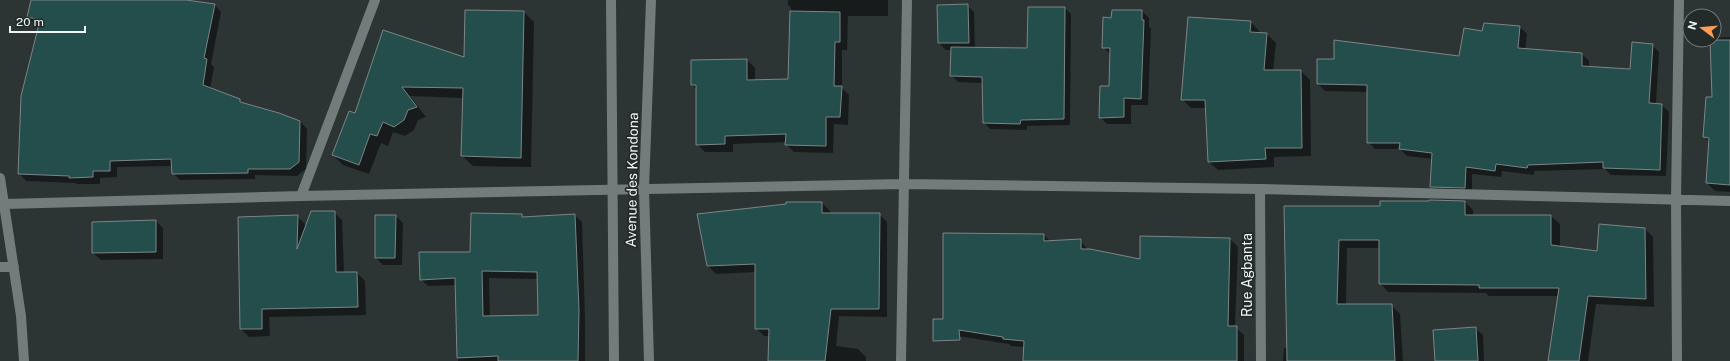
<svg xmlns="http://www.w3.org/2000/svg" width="1730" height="361" viewBox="0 0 1730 361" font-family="'Public Sans',sans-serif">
	<rect width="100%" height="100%" fill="#2c3434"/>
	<path fill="#0007" fill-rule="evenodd" d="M32,0H191L193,2L214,4L221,12L211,64L214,67L210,89L240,100L243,104L300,121L307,129L306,169L297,176L255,175V179L180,180L173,173L172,166L117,167V177L100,178V184H77L75,183L26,181L19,173L40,25L35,24L28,17Z
		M788,0H888V16H848L847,50H842V88L849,95L848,125L834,124L833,153L794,152L786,144V142L733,144V152H705L697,144V90L692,85L747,60L755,68V81L789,80L791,8L788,5Z
		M967,5L974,12L975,48L1028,49L1065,8L1071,14L1070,125L1027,126V130L990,129L984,122L983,83L958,82L951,75L952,50H946L939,43Z
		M1113,11H1142L1149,18V27L1151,28L1148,105H1131V124H1107L1100,117L1110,87V54L1103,47L1112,19Z
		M524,12L534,22L531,167L473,166L462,156L464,98L410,96L426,117L418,120L414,130L405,136L393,132L388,146L381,143L369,174L343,165L333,155L355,114L383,31L465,59Z
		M1251,22L1259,31V33L1267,34L1276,43L1273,71H1301L1310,80L1311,156L1274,157V167L1218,170L1209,162L1206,108H1191L1182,99Z
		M1520,27L1527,34L1525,50L1582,54L1589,61V67L1630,70L1652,45L1659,52L1656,104L1662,105L1669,112L1666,176L1611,175L1605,169L1534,171V175L1502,171L1501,177L1472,174V194L1438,193L1431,186L1433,159L1407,156L1400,149H1375L1368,142V92L1325,91L1318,84L1459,57L1483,32Z
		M1730,37V192L1715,191L1707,183L1710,142L1704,137L1713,98L1711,40H1714V38Z
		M1465,202L1473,210V216H1551L1560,224V247L1598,252L1645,229L1653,237L1654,307L1596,304L1588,361H1549L1559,296H1489L1486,293L1388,292L1380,283V248H1347L1346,305H1391L1400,314L1403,361H1283L1284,348H1287L1285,207H1381Z
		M822,203L830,211V214H879L887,222V317L839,316L836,346L858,349L866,357V361H769V336H764L756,328V272L716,274L708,266Z
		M334,212L342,220L344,273H357L365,281L366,315L269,317L270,336L249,337L241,329L239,218L297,216L305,224V229Z
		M521,215L524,218L575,215L582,222L585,318V361H458L457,285L428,286L421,279L471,253ZM489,278L538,279L539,316L490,317Z
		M396,216L403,223L402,265H383L376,258Z
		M156,221L163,228V259L101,260L93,253Z
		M1044,235L1050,241L1080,240L1088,250L1141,261V237L1230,239L1238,247L1235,327L1244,335V361H1024V347L1011,346L1009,344L951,335Z
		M1475,328L1483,335L1484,361H1436Z"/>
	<path fill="#244e4c" stroke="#7c8585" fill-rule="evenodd" d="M31,0H186L215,4L204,58L207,59L203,85L240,99V102L279,113L300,121L299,162L290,169H248V173L172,174L171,159L110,161V171H93V177L69,178V176L18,174L21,96L40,20L27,17Z
		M968,4L969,43H938L937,5Z
		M1028,7H1065L1064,119L1021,120L1020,124L983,123L982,77L950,76L951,47L1027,48Z
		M465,10L524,11L521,158L461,156L463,88L402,87L417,107L408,110L404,120L394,127L383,122L377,136L370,134L359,165L332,155L349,111L355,113L383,30L464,57Z
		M1112,10H1142V20H1144L1141,99L1124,98V117L1099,118L1100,86H1109L1110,48H1102L1103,17L1111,18Z
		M790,11L840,12V42H835L834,86H842L840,117H826V146L785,145L786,134L725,136V144L696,145V85H691V60L747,59V80L788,79Z
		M1188,17L1251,21L1250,32L1267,33L1264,70H1301L1302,148H1265L1266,159L1208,162L1205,100H1181Z
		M1484,23L1520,26L1518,48L1582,53V66L1630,69L1632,42L1653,44L1649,103L1662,104L1660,170L1603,168V162L1528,165L1527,168L1496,164L1495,171L1466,167L1465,188L1430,187L1432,153L1399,149L1400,143H1367V85L1317,84V59H1334V40L1459,56L1464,28L1482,31Z
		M1710,40H1730V185L1706,183L1709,138L1703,137L1706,97H1712Z
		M1429,200L1465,201V215H1551V245L1597,251L1599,224L1645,228L1646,299L1588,296L1579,361H1548L1559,288H1479V285L1379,284V240H1339L1337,304H1392L1395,361H1287L1284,206H1380V201H1429Z
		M786,202H822V213H880L879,309H831L825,361H768L769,329H755V264L707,266L697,214L786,204Z
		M311,211H335L336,272H357L358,307L262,309V329H240L238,217L298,215L297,249Z
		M471,213L522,214V217L575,214L579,310L578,361H498V356L457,358L455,278L420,280L419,252H470ZM482,271L537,272L538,315L483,316Z
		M375,215H396L395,258H375Z
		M156,220V252L92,253V222Z
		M943,233L1044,234V241L1081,239V249H1090L1140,259V236L1230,238L1228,326H1237V361H1023L1024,341L1003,339V337L959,330L960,340L933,341V319H943Z
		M1476,327L1478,361H1435L1433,330Z"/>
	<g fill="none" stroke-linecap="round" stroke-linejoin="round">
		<path stroke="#727c7b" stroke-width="10" d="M0,178L21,316L24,361
			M1260,189L1261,361
			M301,196L375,0
			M5,204L301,196L903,184L1260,189L1730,201
			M0,267H14
			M901,361L907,0
			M1677,361L1676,199L1679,0"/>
		<path stroke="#727c7b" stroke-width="10" d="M611,0L614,361
			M649,361L644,189L651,0"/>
	</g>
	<g text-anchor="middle" stroke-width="3.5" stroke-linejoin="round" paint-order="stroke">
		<g font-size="14" fill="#eef3f3" stroke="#232a2a">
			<text transform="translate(632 180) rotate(-89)" y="5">Avenue des Kondona</text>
			<text transform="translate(1247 275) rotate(-90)" y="5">Rue Agbanta</text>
		</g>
	</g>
	<g transform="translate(1702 28) rotate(286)"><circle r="19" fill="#232a2a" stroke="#747a7a"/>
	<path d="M0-3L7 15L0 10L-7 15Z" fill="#fc9d53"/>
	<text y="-6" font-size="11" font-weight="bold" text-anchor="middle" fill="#eef3f3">N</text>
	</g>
	<path d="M10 26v6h75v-6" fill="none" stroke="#eef3f3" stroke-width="2"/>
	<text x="16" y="26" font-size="12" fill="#eef3f3" stroke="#232a2a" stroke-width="3" paint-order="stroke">20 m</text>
</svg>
